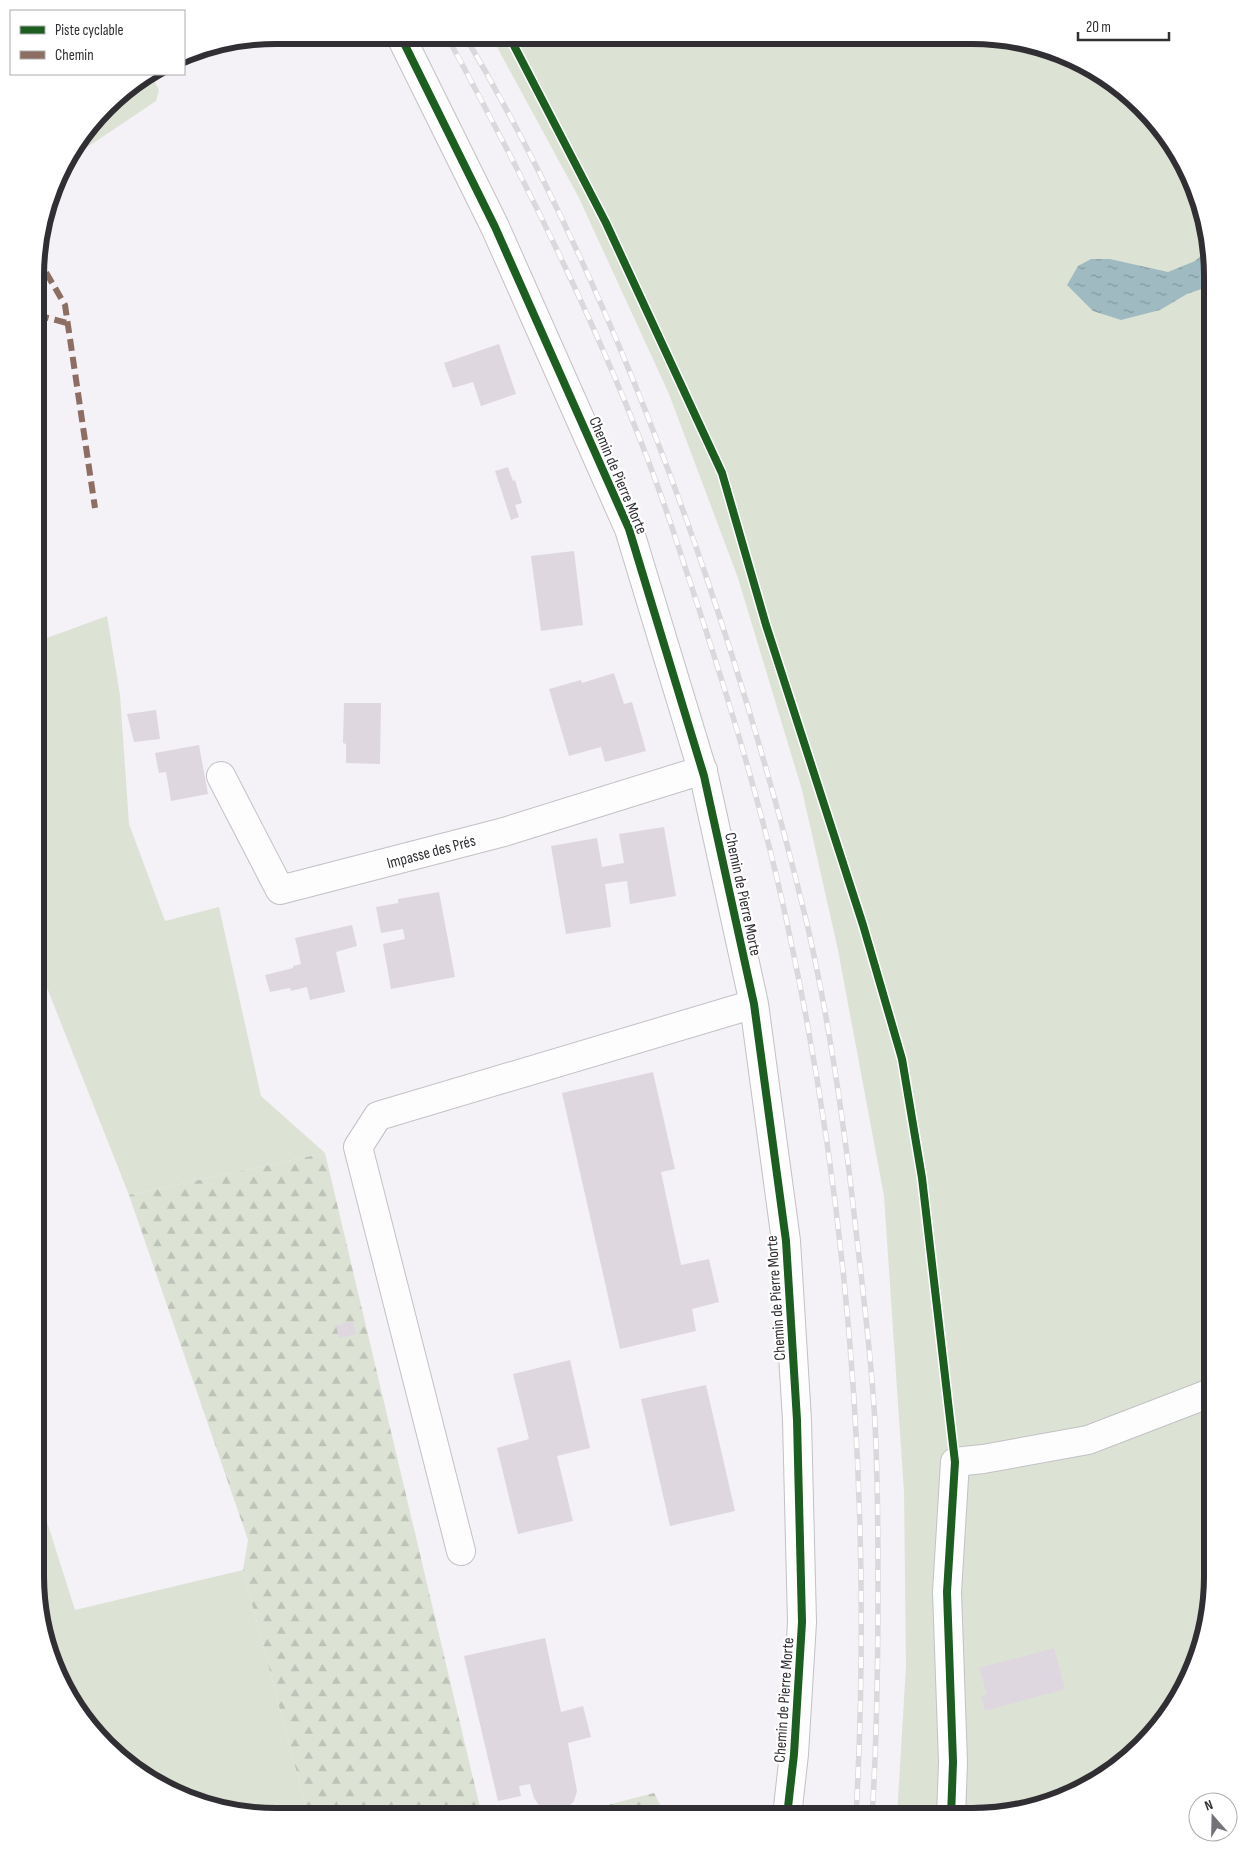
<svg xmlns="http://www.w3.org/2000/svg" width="1248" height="1852" viewBox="0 0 1248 1852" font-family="'Sofia Sans Condensed',sans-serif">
	<defs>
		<pattern id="forest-firs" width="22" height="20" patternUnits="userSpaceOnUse" patternTransform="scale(1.25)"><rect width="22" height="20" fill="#dce3d5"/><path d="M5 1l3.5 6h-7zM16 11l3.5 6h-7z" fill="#bdc3b7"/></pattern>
		<pattern id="water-ripples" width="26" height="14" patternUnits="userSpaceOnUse" patternTransform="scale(1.25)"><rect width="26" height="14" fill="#a0bac2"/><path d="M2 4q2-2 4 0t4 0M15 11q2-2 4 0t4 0" fill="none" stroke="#83989e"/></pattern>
	</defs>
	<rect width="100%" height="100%" fill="#f4f1f7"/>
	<path fill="#dce3d5" d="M491,36L1004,37L1064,53L1119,85L1163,129L1195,183L1213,276L1212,1592L1200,1654L1172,1710L1119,1767L1065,1799L972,1817H897L906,1666L904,1492L884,1196L838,950L802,790L738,578L669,394L579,198Z
		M151,75L159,90L156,101L65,162L67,156L117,95Z
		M107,616L120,695L129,824L165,921L219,907L261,1096L325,1153L129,1195L36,960V642Z
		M35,1484L75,1610L243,1570L308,1815H245L184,1799L129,1767L85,1723L53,1669L35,1576Z"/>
	<path fill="url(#forest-firs)" d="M325,1153L482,1816L308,1815L243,1570L248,1540L129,1195Z
		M654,1793L666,1816H565Z"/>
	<path fill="url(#water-ripples)" d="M1208,249L1213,276V285L1187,294L1160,310L1121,320L1093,311L1067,285L1078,266L1091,259H1110L1168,272L1195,261Z"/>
	<path fill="#dfd7df" d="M499,344L516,394L481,406L473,382L453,388L444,363Z
		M508,467L513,481L515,480L522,503L515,505L519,517L511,520L495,471Z
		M574,551L583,625L541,631L531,556Z
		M614,673L624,704L632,702L646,751L605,762L601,747L569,756L549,689L581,680L582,683Z
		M344,703H381L380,764L346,763V744L343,743Z
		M156,710L160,739L134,742L127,714Z
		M199,745L208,794L171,801L166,772L159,773L155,753Z
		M664,827L676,896L630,904L627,881L605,884L611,927L566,934L551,846L597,838L602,867L624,863L619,834Z
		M439,892L455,977L391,989L383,944L405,939L403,929L381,933L376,907L398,903V899Z
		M352,925L357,946L336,952L345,992L310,1000L307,987L291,991L290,988L270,992L265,975L293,968V966L301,964L295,938Z
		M653,1072L675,1169L661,1172L681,1265L709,1259L719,1302L692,1309L696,1331L620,1349L562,1093Z
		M353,1321L356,1334L339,1338L336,1325Z
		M570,1360L590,1448L557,1456L573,1521L518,1534L497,1448L529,1439L513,1374Z
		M706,1385L735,1511L670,1526L641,1399Z
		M545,1638L561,1712L583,1706L591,1737L568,1743L577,1791L574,1801L568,1807L560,1811H553L543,1809L538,1804L534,1798L530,1784L519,1786L521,1796L498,1801L464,1656Z
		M1054,1648L1065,1689L985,1711L981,1696L987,1694L979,1668Z"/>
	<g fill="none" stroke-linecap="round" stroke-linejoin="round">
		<defs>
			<path id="minor" d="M400,35L495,227L629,529L704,776L754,1004L786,1241L797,1420L802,1622L794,1754L787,1816
				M221,776L280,890L504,832L703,770
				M461,1551L358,1147L378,1116L754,1004
				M951,1817L953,1762L947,1592L955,1462L983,1459L1088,1440L1213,1392"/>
		</defs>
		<use href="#minor" stroke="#c2c1c5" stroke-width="30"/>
		<use href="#minor" stroke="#fdfdfe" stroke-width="28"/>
		<defs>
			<path id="rail" d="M446,35C469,76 490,117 512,159C566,265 619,378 659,490C670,520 679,549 689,579C728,696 765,816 790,937C852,1226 872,1522 856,1817
				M465,36C564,204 641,386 704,570C744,688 779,807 808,928C830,1025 844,1123 855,1222C862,1284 870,1345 874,1407C878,1466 878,1525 878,1584C878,1662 877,1739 872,1817"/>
		</defs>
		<use href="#rail" stroke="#dad8da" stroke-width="5.5"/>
		<use href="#rail" stroke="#fff" stroke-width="4" stroke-dasharray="11" stroke-linecap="butt"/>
		<path stroke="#8d6e63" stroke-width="6" stroke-dasharray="12 6" stroke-linecap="butt" d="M37,257L65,305L95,508
			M37,315L67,323"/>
		<defs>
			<path id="cycleway" d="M400,35L495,227L629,529L704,776L754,1004L786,1241L797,1420L802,1622L794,1754L787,1816
				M509,36L606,223L722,473L766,625L863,925L902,1059L922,1178L955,1462L947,1592L953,1762L951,1817"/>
		</defs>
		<use href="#cycleway" stroke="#fff" stroke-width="11"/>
		<use href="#cycleway" stroke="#1b5e20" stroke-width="8"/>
	</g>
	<g text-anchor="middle" stroke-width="4.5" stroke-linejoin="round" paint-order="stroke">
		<g font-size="16" fill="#312f33" stroke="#fff">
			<text transform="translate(619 475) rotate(67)" y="6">Chemin de Pierre Morte</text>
			<text transform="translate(431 851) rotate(-15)" y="6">Impasse des Prés</text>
			<text transform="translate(744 894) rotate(78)" y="6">Chemin de Pierre Morte</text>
			<text transform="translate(775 1298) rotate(-94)" y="6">Chemin de Pierre Morte</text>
			<text transform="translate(783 1700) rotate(-86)" y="6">Chemin de Pierre Morte</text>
		</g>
	</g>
	<path d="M0 0H1248V1852H0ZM276 44H972A232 232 0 0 1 1204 276V1576A232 232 0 0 1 972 1808H276A232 232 0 0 1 44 1576V276A232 232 0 0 1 276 44Z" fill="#fff" fill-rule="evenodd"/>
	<path fill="none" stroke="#312f33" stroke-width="6" d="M276 44H972A232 232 0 0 1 1204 276V1576A232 232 0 0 1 972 1808H276A232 232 0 0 1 44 1576V276A232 232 0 0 1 276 44Z"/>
	<rect x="10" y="10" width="175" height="65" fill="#ffffff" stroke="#adacad"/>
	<rect x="20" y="26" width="25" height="8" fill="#1b5e20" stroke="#adacad"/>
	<text x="55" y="35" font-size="15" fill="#312f33">Piste cyclable</text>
	<rect x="20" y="51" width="25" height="8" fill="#8d6e63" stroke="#adacad"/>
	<text x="55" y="60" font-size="15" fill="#312f33">Chemin</text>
	<g transform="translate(1213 1817) rotate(340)"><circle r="24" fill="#ffffff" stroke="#adacad"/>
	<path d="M0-4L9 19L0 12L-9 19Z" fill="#757378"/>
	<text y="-8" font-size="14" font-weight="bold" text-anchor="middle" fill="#312f33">N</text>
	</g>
	<path d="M1078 32v8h91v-8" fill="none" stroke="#312f33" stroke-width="2.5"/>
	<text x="1086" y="32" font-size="15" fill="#312f33" stroke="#ffffff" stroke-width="4" paint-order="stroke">20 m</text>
</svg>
